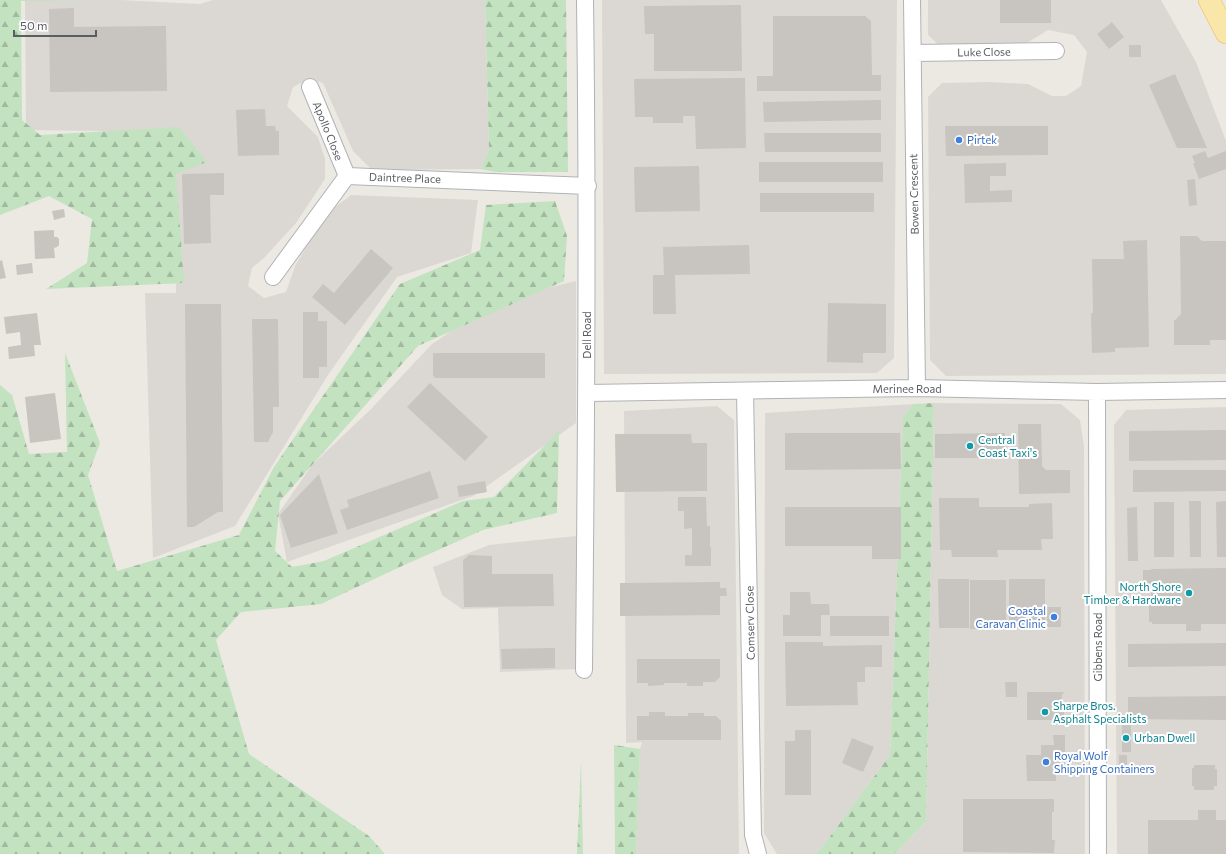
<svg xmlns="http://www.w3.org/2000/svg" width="1226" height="854" viewBox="0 0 1226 854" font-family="Commissioner,sans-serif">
	<defs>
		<pattern id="forest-firs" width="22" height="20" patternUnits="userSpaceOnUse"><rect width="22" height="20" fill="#c2e2c0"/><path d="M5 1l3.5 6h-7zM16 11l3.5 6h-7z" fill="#a1ba9f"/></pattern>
	</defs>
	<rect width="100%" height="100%" fill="#ece9e2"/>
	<path fill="#dbd8d4" d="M25,0H120L200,4L213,0H485L489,149L481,169L372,170L353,151L323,83L308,79L293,87L287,106L318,137L325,159V179L296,223L264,258L252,268L248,286L264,298L286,292L295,266L325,215L351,195L478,200L471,253L397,277L328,375L235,526L153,558L145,293H176L175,132L26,130Z
		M602,0H897L894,358L877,373L604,374Z
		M928,0H1161L1196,62L1226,141V374L946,376L930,360L928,97L942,83L988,82L1028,84L1052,96H1066L1081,86L1087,52L1074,35L1048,30L1020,47L942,48L928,35Z
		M576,281V423L473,496L287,562L278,514L312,465L370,410L432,344L498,300Z
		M934,403L1061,404L1080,420L1084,447L1085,854H894L926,822Z
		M913,404L903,417L890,755L820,850L815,854H777L764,833L765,413Z
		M717,406L734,420L739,854H636L640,749L642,742L626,743L624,411Z
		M1226,407V854H1117L1114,425L1126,410Z
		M576,536V669L500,672L498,608L462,609L442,595L433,567L489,545Z"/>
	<path fill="url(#forest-firs)" d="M0,0H110L21,1L22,120L40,135L179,127L207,162L176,174L184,283L46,289L87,263L92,219L49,196L0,215Z
		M485,0H566L568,172H495L481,169L489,149Z
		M555,201L567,236L564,281L418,346L280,501L275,551L292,567L324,561L463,501L494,497L559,431L557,513L483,530L402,566L321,604L241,612L216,640L249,754L369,836L385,854H0V385L12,395L29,454L67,452L65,353L100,443L88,475L117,571L239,535L274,467L400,284L480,250L486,205Z
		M934,403L926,822L894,854H815L820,850L890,755L903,417L913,404Z
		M614,745L640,749L636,854H615Z
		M581,760L583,854H577Z"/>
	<path fill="#c8c4bf" d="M1000,0H1051V23H1000Z
		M741,5L742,71H654V34H645L644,6Z
		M74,8V27L166,26L167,91L50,92L49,9Z
		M773,16H865L871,21L872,75H881V91H757V76H773Z
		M1112,22L1124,37L1109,49L1097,34Z
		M1129,45H1141V57H1129Z
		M1175,74L1207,148H1177L1149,85Z
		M745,78L746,148L696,149L695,116H683V123H653V117H635L634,79Z
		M881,100V120L764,122L763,102Z
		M265,109L266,126H275L276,131H279V155L238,156L236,110Z
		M945,126H1048V155L946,156Z
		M764,133H881V152H765Z
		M1205,151L1208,158L1226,151V169L1199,179L1193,163H1195L1192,156Z
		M759,162H883V182H759Z
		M1006,163V176H990V191L1012,190V202L965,203L964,164Z
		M699,166L700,211L635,212L634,167Z
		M224,173V195H210L211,243L184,244L182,174Z
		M1195,179L1197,205L1189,206L1187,180Z
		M760,193H874V212H760Z
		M64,209L65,217L54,220L52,211Z
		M54,230V237H57L59,239V245L57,247L54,248L55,258L35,259L34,231Z
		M1180,236H1197L1202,241H1226V340H1210V345H1174V321L1181,314Z
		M1147,240L1149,347L1115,348V352L1092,353L1091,313H1093L1092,259H1124L1123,241Z
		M749,245L750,274L675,275L676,314H653V275H664L663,247Z
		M371,249L393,268L345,325L312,297L323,284L334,293Z
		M2,260L6,278L0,279V261Z
		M32,263L33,273L17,275L16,265Z
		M828,303L886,304V353H863V363L827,362Z
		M185,304H221L223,512H218L194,527H187Z
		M303,312H318V321H327V367H319V378H303Z
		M37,313L41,345H34L35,356L9,359L8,347L21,345L20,332L6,334L4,317Z
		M252,319H278L279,407H273V432L268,442H254Z
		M433,353H545V378H435L433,375Z
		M430,383L488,437L465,461L407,407Z
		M55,393L61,439L30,443L25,397Z
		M1018,424H1041L1042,466L1046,470H1070V493L1019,494Z
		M1226,430V460L1129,461V431Z
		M785,433H900L901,469L785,470Z
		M1005,433V458H935V434Z
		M615,434H691L692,443H707V491L616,492Z
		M1133,470H1226V491L1133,492Z
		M430,471L439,498L347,530L340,510L349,507L347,500Z
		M319,474L338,533L291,548L280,515Z
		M485,481L487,492L459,497L457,486Z
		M678,497H706L707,526H710V547H711V566H685V555H692V528L684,529V511H678Z
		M939,498H979V507H1029V504L1052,503L1053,539H1041L1042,550H997L998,557H952L951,550H940Z
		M1189,501H1201V557H1190Z
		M1226,501V557H1217L1216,502Z
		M1154,502H1174V557H1154Z
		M785,507H901V559H872V546H785Z
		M1137,507L1138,561H1128L1127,508Z
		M469,555L492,556V574H553L554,606L464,607L463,560Z
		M1226,568V624H1201V631H1186V624H1152V622H1149V600H1151V585H1143V570H1151V569Z
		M938,579H969V628H939Z
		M1009,579H1045V628H1009Z
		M970,580H1006V629H970Z
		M720,582V588H726L727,596H720V615L620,616V583Z
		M790,592H810L811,604H829L830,615H821V636H783V615H790V604H794H790Z
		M1047,607H1061V627H1047Z
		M830,616H889V636H830Z
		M785,642H823V646L882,645V667H865V682H857L858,705L786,706Z
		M1226,643V666L1128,667V644Z
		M555,648V668L502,669L501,649Z
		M637,659H720V677L715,682H703V686H687V683H664V685L648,686V683H637Z
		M1005,682H1017V697H1006Z
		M1027,692H1063L1064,694H1062V705H1064V720H1027Z
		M1226,696V720L1128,719V697Z
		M649,712H665V716H688V713H704V716H716L721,721V740H637V716H649Z
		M1122,723H1131V752H1122Z
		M795,730H811V795H785V741H795Z
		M1053,735H1065V770H1056V781H1027L1026,755H1041V745H1054Z
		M852,738L874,747L863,772L842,763Z
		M1119,755H1127V775H1119Z
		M1194,765H1215V769H1217V786H1214V790H1194V786H1192V768H1194Z
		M963,799H1054V812H1052V840H1055L1054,853L963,852Z
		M1198,810H1216V820H1226V854H1148V820H1198Z"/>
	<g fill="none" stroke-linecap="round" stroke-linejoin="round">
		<defs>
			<path id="minor" d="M912,0L917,388
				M913,53L1056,51
				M310,87L347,176
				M273,277L347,176L588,186
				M745,391L753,835L758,854
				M1097,392L1098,854
				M587,393L917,388L1097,392L1226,390
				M584,670C586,447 588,223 585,0"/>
			<path id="major" d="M1209,0L1226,33"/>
		</defs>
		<use href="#minor" stroke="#afb3b6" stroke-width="18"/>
		<use href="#major" stroke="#e7b960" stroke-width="22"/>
		<use href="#minor" stroke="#fff" stroke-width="16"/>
		<use href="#major" stroke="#f9e7aa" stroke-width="21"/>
	</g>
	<g fill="#3f7fe0" stroke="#fff" stroke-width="1.5">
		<circle cx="959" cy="140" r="4"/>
		<circle cx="1054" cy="617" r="4"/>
		<circle cx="1046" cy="762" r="4"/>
	</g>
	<g fill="#0f9aa8" stroke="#fff" stroke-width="1.5">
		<circle cx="970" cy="446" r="4"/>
		<circle cx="1189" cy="593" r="4"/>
		<circle cx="1045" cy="712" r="4"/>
		<circle cx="1126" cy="738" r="4"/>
	</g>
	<g text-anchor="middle" stroke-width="4" stroke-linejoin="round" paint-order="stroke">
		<g font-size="11" fill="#5a5e62" stroke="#fff">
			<text transform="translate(984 52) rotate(-1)" y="4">Luke Close</text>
			<text transform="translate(328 131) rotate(68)" y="4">Apollo Close</text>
			<text transform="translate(405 178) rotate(2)" y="4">Daintree Place</text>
			<text transform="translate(914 194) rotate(-91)" y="4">Bowen Crescent</text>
			<text transform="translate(587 335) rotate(-90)" y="4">Dell Road</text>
			<text x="907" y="393">Merinee Road</text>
			<text transform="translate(750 623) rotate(-91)" y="4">Comserv Close</text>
			<text transform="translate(1098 647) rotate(-90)" y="4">Gibbens Road</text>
		</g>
		<g font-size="11" fill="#366cbe" stroke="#fff" text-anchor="start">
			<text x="967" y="144">Pirtek</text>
			<text x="1046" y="615" text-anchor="end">Coastal<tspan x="1046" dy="13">Caravan Clinic</tspan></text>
			<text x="1054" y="760">Royal Wolf<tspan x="1054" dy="13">Shipping Containers</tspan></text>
		</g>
		<g font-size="11" fill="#0d838f" stroke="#fff" text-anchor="start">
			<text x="978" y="444">Central<tspan x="978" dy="13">Coast Taxi's</tspan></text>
			<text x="1181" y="591" text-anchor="end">North Shore<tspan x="1181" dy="13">Timber &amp; Hardware</tspan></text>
			<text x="1053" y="710">Sharpe Bros.<tspan x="1053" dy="13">Asphalt Specialists</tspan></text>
			<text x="1134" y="742">Urban Dwell</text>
		</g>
	</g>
	<path d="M14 30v6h82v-6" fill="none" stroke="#5a5e62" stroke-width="2"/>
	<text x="20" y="30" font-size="12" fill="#5a5e62" stroke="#ffffff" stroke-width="3" paint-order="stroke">50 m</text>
</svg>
